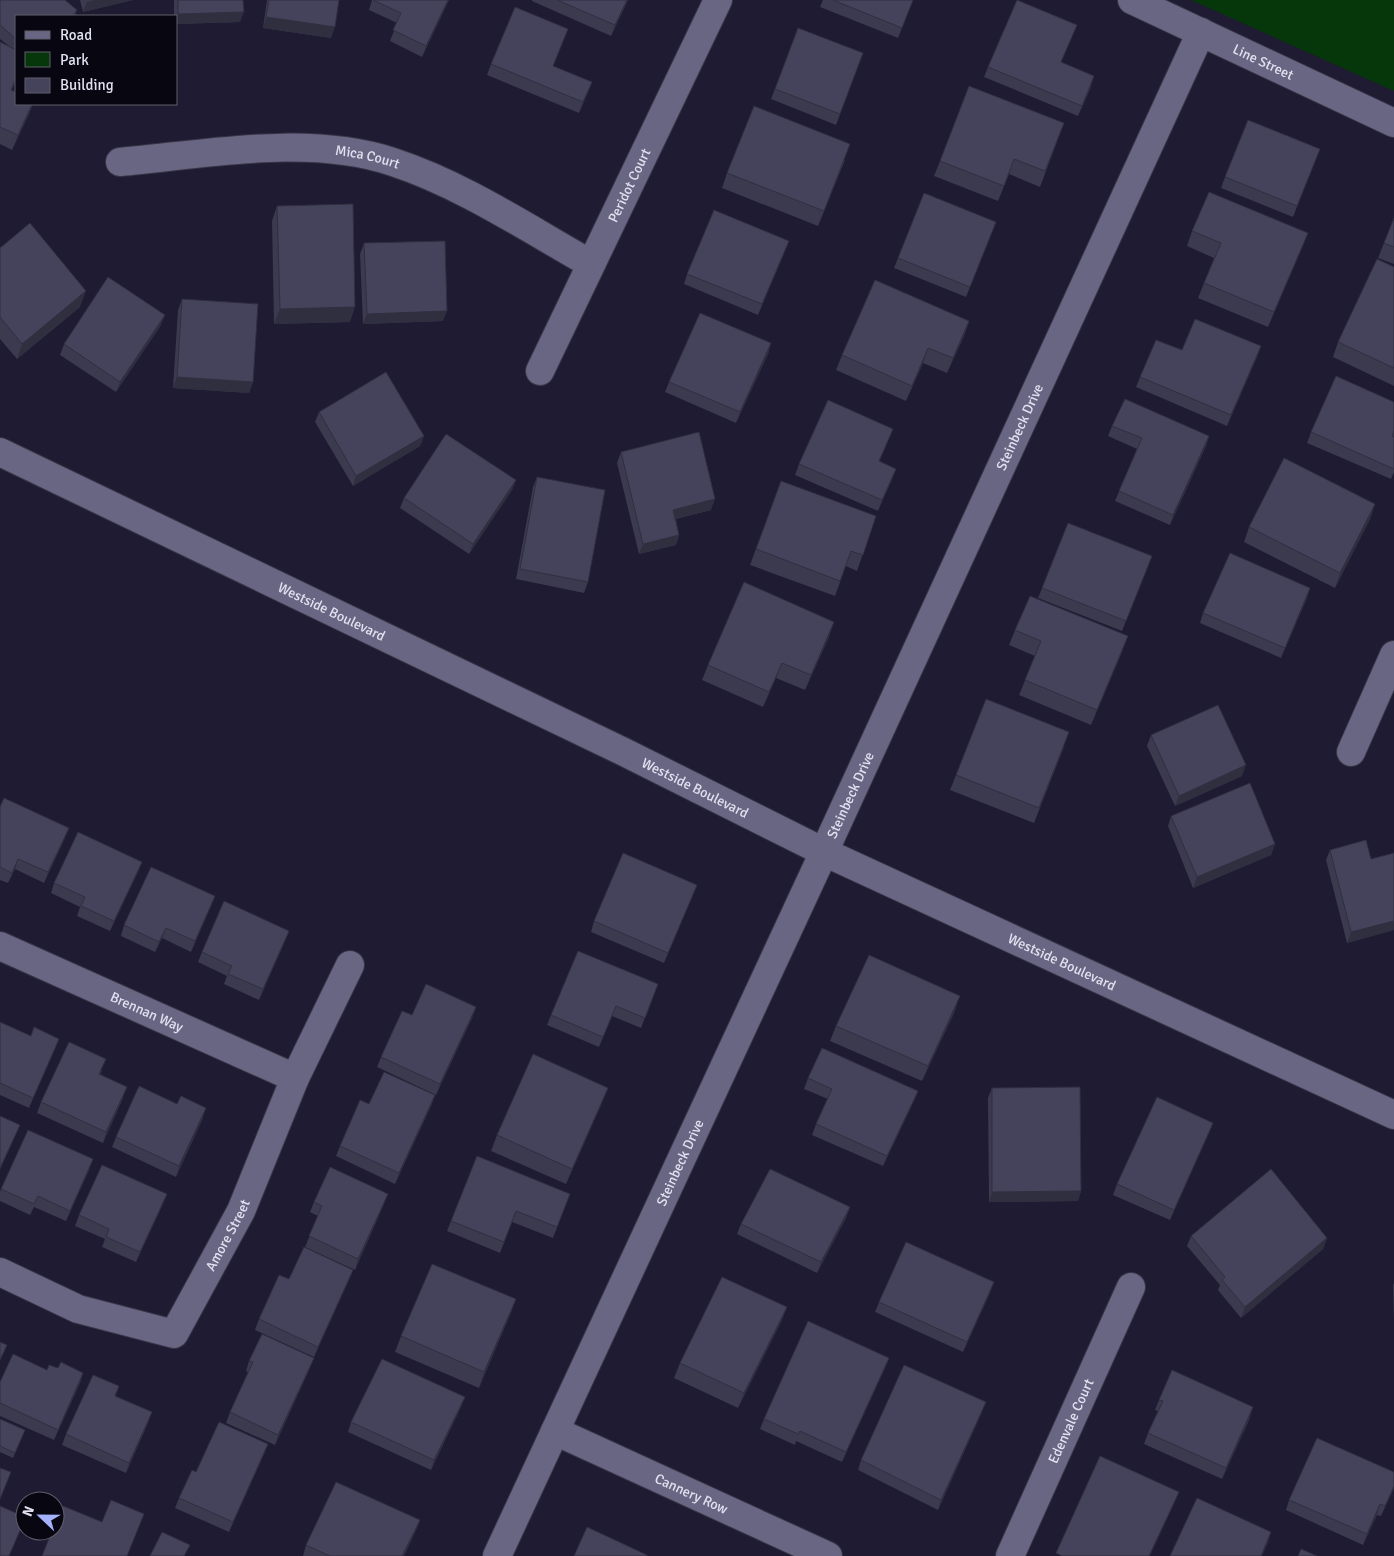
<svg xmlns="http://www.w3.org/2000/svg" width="1394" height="1556" viewBox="0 0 1394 1556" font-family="Signika,sans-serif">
	<rect width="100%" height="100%" fill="#1e1b32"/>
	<path fill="#06370b" d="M1191,0H1394V91Z"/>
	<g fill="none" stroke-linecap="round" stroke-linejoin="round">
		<defs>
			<g id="minor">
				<path id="s1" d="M1132,0L1394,123"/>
				<path id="s2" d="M120,162C207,154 309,134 393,162C463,185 527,228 591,264"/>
				<path id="s3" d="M540,371L718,0"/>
				<path id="s4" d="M0,452L622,751L824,852L1394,1115"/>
				<path d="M1351,752L1394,655"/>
				<path id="s5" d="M0,946L295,1078"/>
				<path id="s6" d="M0,1272L78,1309L174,1334L241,1211L295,1078L350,965"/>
				<path id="s7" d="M555,1431L828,1556"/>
				<path id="s8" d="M497,1556L824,852L1201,32"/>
				<path id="s9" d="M1010,1556L1131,1287"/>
			</g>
		</defs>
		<use href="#minor" stroke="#393549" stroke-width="30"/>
		<use href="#minor" stroke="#686682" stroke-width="28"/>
	</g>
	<path fill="#3b3a4f" d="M0,0L77,10L75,16H16V81L12,90L33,104L28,116L12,150L0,144V42L9,46L0,39Z
		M80,0H133L83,12Z
		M174,0H243L240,22L176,24V16H174Z
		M267,0H339L331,38L263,28Z
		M372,0H449L422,57L390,41L397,23L369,10Z
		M532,0H628L611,36L532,1Z
		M823,0H913L898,38L820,7Z
		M1077,25L1061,62L1091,87L1078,116L984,77L988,67Z
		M798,28L863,53L836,125L771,99Z
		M568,29L553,66L592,82L579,113L487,75L491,64Z
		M1064,123L1040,187L1009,174L998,201L934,176L940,161Z
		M1316,159L1293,217L1221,188L1225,177Z
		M845,160L818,226L722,188L727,173Z
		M277,206L350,322L274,324L272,221Z
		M1394,218V264L1378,258Z
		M996,222L966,297L894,268L898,258Z
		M1192,231L1308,233L1302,248L1268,327L1198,298L1214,258L1187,246Z
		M364,243L443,321L363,324L360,254Z
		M0,248L80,307L17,359L0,339Z
		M785,251L758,315L684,284L687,274Z
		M1394,267V386L1333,357L1338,342Z
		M182,299L253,382L249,393L173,388L178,310Z
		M969,321L964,336L947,373L923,363L906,401L836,370L842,355Z
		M161,325L116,392L60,355L64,344Z
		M771,343L768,354L736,423L665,392L669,382Z
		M1182,350L1257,357L1227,426L1136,387L1140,377Z
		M1394,402V436H1393L1394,437V472L1391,479L1307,443L1311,432Z
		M319,412L424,436L420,446L353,486L315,422Z
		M1112,426L1209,436L1206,446L1170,525L1115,501L1137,449L1108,436Z
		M893,429L879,461L896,469L878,511L795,475L799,464Z
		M621,452L711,510L676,519L679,535L676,545L639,554L617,463Z
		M537,477L588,582L584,593L516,579L533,487Z
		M516,480L512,490L469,554L400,508L404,498Z
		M781,481L876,516L857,571L846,566L835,596L750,565Z
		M1375,504L1370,519L1335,588L1244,542L1249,527Z
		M1148,566L1122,631L1038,598L1042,588Z
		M1310,588L1281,658L1200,623L1203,613Z
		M1015,630L1122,652L1091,725L1019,695L1035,656L1009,645Z
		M829,637L805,690L776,678L763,707L702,680L708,665Z
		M1151,735L1242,776L1175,806L1147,746Z
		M1064,747L1034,823L950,790L956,775Z
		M0,807L65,838L44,883L15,869L8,883L0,880Z
		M1171,816L1275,844L1271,855L1193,888L1168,826Z
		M1330,850L1371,859L1394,854V930L1347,943L1326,860Z
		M142,862L138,872L110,931L77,916L80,907L51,893L54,883Z
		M693,895L664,963L591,932L594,921Z
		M215,896L211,906L191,952L162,938L155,952L121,936L124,925Z
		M289,931L285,941L259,1000L224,984L227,976L198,962L202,952Z
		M658,984L641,1028L612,1016L599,1047L547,1025L551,1015Z
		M476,1007L472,1018L436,1095L377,1067L381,1057Z
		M955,1011L922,1081L830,1041L836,1026Z
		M0,1022L31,1036L55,1049L29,1108L0,1095Z
		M102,1070L100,1075L123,1098L103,1143L37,1113L41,1102Z
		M808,1078L918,1091L914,1101L883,1166L812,1135L816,1124L828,1099L804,1089Z
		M992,1088L1081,1191L1078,1201L989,1202L988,1098Z
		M435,1095L431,1106L395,1184L336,1156L340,1146L369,1104Z
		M602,1103L566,1184L491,1151L497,1135Z
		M203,1118L176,1177L112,1147L116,1137Z
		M1213,1123L1209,1133L1170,1220L1113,1195L1117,1184Z
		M477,1156L566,1204L553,1238L512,1222L500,1253L447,1231Z
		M93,1159L89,1170L66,1221L34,1207L30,1215L0,1201V1192L1,1189Z
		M314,1202L384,1204L355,1270L305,1247L318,1216L310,1212Z
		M163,1204L136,1262L102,1247L105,1239L75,1226L79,1215Z
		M850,1207L846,1218L817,1273L737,1234L741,1224Z
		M1191,1236L1327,1238L1323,1249L1241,1318L1218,1290L1220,1285L1187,1246Z
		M353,1270L349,1280L314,1357L255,1330L259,1319L289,1279Z
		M1394,1283V1321L1393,1285Z
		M990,1293L963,1352L875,1312L879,1302Z
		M516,1299L510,1315L479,1388L395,1352L401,1336Z
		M787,1307L781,1322L738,1408L674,1378L680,1363Z
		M314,1358L310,1368L275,1445L226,1423L230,1412L248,1372L246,1371L249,1361Z
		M889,1358L885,1368L842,1462L796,1441L795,1445L760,1429L764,1419Z
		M58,1368L83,1373L80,1383L54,1440L0,1416V1382L47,1370Z
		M115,1396L152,1412L148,1423L126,1473L62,1445L66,1434Z
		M1159,1400L1250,1418L1222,1479L1144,1444L1148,1433L1158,1411L1155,1410Z
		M461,1407L431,1470L348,1432L351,1422Z
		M982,1412L938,1510L858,1470L861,1460Z
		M0,1419L25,1430L13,1458L0,1452Z
		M268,1444L264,1454L229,1532L175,1508L179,1498Z
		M1394,1472V1488L1381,1516L1377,1515L1363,1545L1286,1510L1289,1500Z
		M420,1520L416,1530L404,1556H303L306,1545Z"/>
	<path fill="#302f40" d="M94,0H133L83,12L87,2Z
		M448,0H449L422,57L426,46Z
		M627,0H628L611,36L615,25Z
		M244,12L240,22L176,24V20L178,14Z
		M266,17L335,27L331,38L263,28Z
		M1094,76L1091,87L1078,116Z
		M16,78V81L5,105L11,90Z
		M592,82L588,93L579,113L583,102Z
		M33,104L28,116L12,150L18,135Z
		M1308,233L1302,248L1268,327L1274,312Z
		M789,241L785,251L758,315L762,304Z
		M86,291L80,307L17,359L22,344Z
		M355,307L350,322L274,324L280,309Z
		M447,311L443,321L363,324L367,314Z
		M165,315L161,325L116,392L120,382Z
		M969,321L964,336L947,373L953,358Z
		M771,343L768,354L736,423L740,412Z
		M1261,346L1257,357L1227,426L1231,415Z
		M928,348L923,363L906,401L912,386Z
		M177,377L253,382L249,393L173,388Z
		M893,429L889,439L875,472L879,461Z
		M424,436L420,446L353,486L356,476Z
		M1209,436L1206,446L1170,525L1173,515Z
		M896,469L892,480L878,511L882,500Z
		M516,480L512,490L469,554L473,544Z
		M715,499L711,510L670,520L673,510Z
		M1375,504L1370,519L1335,588L1340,573Z
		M679,535L676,545L639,554L643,544Z
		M1310,588L1307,599L1281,658L1285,648Z
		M834,622L829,637L805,690L811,675Z
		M1128,636L1122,652L1091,725L1097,710Z
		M782,663L776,678L763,707L769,692Z
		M1246,765L1242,776L1175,806L1179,796Z
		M69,828L65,838L44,883L48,872Z
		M1275,844L1271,855L1193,888L1197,877Z
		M18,859L15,869L8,883L12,873Z
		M142,862L138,872L110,931L114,921Z
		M697,885L693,895L664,963L668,953Z
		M215,896L211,906L191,952L195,941Z
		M1394,921V930L1347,943L1351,932Z
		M166,928L162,938L155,952L159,942Z
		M289,931L285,941L259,1000L263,989Z
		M960,996L955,1011L922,1081L928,1066Z
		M476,1007L472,1018L436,1095L440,1084Z
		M59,1039L55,1049L29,1108L33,1098Z
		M127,1087L123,1098L103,1143L106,1132Z
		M608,1088L602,1103L566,1184L572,1169Z
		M918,1091L914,1101L883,1166L887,1156Z
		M435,1095L431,1106L395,1184L399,1173Z
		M206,1108L203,1118L176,1177L179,1166Z
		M1213,1123L1209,1133L1170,1220L1174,1210Z
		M20,1125L16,1135L0,1170V1168Z
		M93,1159L89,1170L66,1221L70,1211Z
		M1081,1191L1078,1201L989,1202L992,1192Z
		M167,1194L163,1204L136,1262L140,1252Z
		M388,1194L384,1204L355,1270L358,1259Z
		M850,1207L846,1218L817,1273L821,1262Z
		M1327,1238L1323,1249L1241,1318L1245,1307Z
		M353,1270L349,1280L314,1357L318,1347Z
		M994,1282L990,1293L963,1352L967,1342Z
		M516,1299L510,1315L479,1388L484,1372Z
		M787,1307L781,1322L738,1408L744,1393Z
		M314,1358L310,1368L275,1445L278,1435Z
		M889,1358L885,1368L842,1462L846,1452Z
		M83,1373L80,1383L54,1440L58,1430Z
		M465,1397L461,1407L431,1470L434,1460Z
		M986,1402L982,1412L938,1510L941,1500Z
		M1253,1407L1250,1418L1222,1479L1226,1468Z
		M152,1412L148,1423L126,1473L129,1463Z
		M268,1444L264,1454L229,1532L233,1522Z
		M1394,1486V1488L1381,1516L1385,1506Z
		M1179,1492L1175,1502L1150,1556H1149Z
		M1380,1504L1377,1515L1363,1545L1367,1534Z
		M420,1520L416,1530L404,1556H402Z
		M1271,1532L1268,1543L1262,1556H1261Z"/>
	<path fill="#45435c" stroke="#302f40" d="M0,0H65L77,10L72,16H16V39L0,25Z
		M178,0H243L244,12L178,14Z
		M269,0H339L335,27L266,17Z
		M373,0H448L426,46L393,30L401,13Z
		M557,0H627L615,25Z
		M833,0H913L902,28Z
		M1017,0L1077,25L1061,62L1094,76L1082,106L988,67Z
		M515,7L568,29L553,66L592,82L583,102L491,64Z
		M798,28L863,53L840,114L775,89Z
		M0,42L16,50V78L11,90L16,92V104H32L18,135L0,127Z
		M969,86L1064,123L1045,171L1014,159L1004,186L940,161Z
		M754,106L850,144L824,211L727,173Z
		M1248,120L1320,149L1297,206L1225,177Z
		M1209,192L1308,233L1274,312L1204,283L1221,243L1192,231Z
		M924,193L996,222L970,287L898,258Z
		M353,204L355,307L280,309L277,206Z
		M714,210L789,241L762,304L687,274Z
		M1394,218V247L1384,243Z
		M30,223L86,291L22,344L0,317V248Z
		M445,241L447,311L367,314L364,243Z
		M1377,259L1394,267V368L1338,342Z
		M108,277L165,315L120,382L64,344Z
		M875,280L969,321L953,358L928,348L912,386L842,355Z
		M182,299L258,304L253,382L177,377Z
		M700,313L771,343L740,412L669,382Z
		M1195,319L1261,346L1231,415L1140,377L1156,340L1182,350Z
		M386,372L424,436L356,476L319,412Z
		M1336,376L1394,402V431L1392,436L1394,437V469L1311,432Z
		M1125,399L1209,436L1173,515L1119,491L1142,438L1112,426Z
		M828,400L893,429L879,461L896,469L882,500L799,464Z
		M699,432L715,499L673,510L679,535L643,544L621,452Z
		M446,434L516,480L473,544L404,498Z
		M1284,458L1375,504L1340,573L1249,527Z
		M537,477L605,490L588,582L520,569Z
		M781,481L876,516L863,555L851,551L840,581L756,549Z
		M1068,523L1152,556L1126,621L1042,588Z
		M1230,553L1310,588L1285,648L1203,613Z
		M744,582L834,622L811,675L782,663L769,692L708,665Z
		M1030,596L1128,636L1097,710L1025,680L1041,641L1015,630Z
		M986,699L1069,732L1039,808L956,775Z
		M1218,705L1246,765L1179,796L1151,735Z
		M1250,783L1275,844L1197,877L1171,816Z
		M4,798L69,828L48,872L18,859L12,873L0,867V807Z
		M78,832L142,862L114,921L81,906L85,897L54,883Z
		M1366,840L1371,859L1394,853V921L1351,932L1330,850Z
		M623,853L697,885L668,953L594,921Z
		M151,867L215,896L195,941L166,928L159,942L124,925Z
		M224,901L289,931L263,989L228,974L232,966L202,952Z
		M578,951L658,984L645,1018L616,1006L603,1037L551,1015Z
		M869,955L960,996L928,1066L836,1026Z
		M426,984L476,1007L440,1084L381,1057L402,1011L412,1015Z
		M0,1022L31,1036L34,1027L59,1039L33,1098L0,1083Z
		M69,1042L106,1059L99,1074L127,1087L106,1132L41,1102Z
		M822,1048L918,1091L887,1156L816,1124L832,1089L808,1078Z
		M533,1054L608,1088L572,1169L497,1135Z
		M384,1072L435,1095L399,1173L340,1146L360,1100L369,1104Z
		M139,1086L177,1104L181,1096L206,1108L179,1166L116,1137Z
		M1080,1087L1081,1191L992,1192V1088Z
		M1157,1097L1213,1123L1174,1210L1117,1184Z
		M0,1116L20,1125L0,1168Z
		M28,1130L93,1159L70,1211L38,1196L34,1204L1,1189Z
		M477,1156L570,1194L557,1227L516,1211L504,1242L451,1221Z
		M102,1165L167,1194L140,1252L106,1237L109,1229L79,1215Z
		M330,1167L388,1194L358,1259L309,1236L322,1206L314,1202Z
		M770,1169L850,1207L821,1262L741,1224Z
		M1271,1169L1327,1238L1245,1307L1222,1280L1225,1277L1191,1236Z
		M906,1242L994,1282L967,1342L879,1302Z
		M304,1247L353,1270L318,1347L259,1319L279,1275L289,1279Z
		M432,1264L516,1299L484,1372L401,1336Z
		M722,1277L787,1307L744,1393L680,1363Z
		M808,1321L889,1358L846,1452L800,1431L798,1434L764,1419Z
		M262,1334L314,1358L278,1435L230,1412L253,1362L249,1361Z
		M0,1342L7,1345L0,1360Z
		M13,1354L47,1370L49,1365L58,1368L61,1362L83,1373L58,1430L0,1403V1382Z
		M382,1359L465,1397L434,1460L351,1422Z
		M904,1365L986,1402L941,1500L861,1460Z
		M1172,1370L1253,1407L1226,1468L1148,1433L1163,1401L1159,1400Z
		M93,1375L119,1386L115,1396L152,1412L129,1463L66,1434Z
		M0,1419L25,1430L15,1453L0,1446Z
		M219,1422L268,1444L233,1522L179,1498L192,1470L196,1472Z
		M1317,1438L1394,1472V1486L1385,1506L1380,1504L1367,1534L1289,1500Z
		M1100,1456L1179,1492L1149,1556H1062L1056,1553Z
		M0,1468L11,1472L0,1499Z
		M336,1482L420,1520L402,1556H330L306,1545Z
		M1197,1498L1271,1532L1261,1556H1170Z
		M111,1500L144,1514L127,1556H42L52,1531H55V1525L63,1506L102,1522Z
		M0,1506L25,1517V1519L9,1556H0Z
		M587,1527L647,1555V1556H574Z
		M162,1532L190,1545L184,1556H150Z
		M1301,1549L1317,1556H1298Z"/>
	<g text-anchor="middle" stroke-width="4" stroke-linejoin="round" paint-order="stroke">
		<g font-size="14" fill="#e2e1f1" stroke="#080711">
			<text dy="5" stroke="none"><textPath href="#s1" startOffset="145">Line Street</textPath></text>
			<text dy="5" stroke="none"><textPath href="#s2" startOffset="249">Mica Court</textPath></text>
			<text dy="5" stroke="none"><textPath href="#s3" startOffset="206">Peridot Court</textPath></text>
			<text dy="5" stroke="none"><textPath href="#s8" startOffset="1244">Steinbeck Drive</textPath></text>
			<text dy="5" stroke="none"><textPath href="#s4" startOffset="368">Westside Boulevard</textPath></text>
			<text dy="5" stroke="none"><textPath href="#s4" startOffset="772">Westside Boulevard</textPath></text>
			<text dy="5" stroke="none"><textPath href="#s8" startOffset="839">Steinbeck Drive</textPath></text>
			<text dy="5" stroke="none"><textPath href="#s4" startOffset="1178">Westside Boulevard</textPath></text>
			<text dy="5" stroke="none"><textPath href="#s5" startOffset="161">Brennan Way</textPath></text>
			<text dy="5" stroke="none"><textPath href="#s8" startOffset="434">Steinbeck Drive</textPath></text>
			<text dy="5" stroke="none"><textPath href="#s6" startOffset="298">Amore Street</textPath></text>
			<text dy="5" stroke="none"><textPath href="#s9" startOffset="148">Edenvale Court</textPath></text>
			<text dy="5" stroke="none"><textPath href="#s7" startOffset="150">Cannery Row</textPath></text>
		</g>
	</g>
	<rect x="15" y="15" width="162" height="90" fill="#080711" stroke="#5f5e6b"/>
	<rect x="25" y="31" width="25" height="8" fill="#686682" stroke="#5f5e6b"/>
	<text x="60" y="40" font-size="15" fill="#e2e1f1">Road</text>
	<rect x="25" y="52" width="25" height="15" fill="#06370b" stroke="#5f5e6b"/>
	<text x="60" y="65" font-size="15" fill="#e2e1f1">Park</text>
	<rect x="25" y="78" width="25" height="15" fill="#45435c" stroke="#5f5e6b"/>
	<text x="60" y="90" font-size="15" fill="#e2e1f1">Building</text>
	<g transform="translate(40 1516) rotate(292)"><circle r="24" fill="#080711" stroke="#5f5e6b"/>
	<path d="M0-4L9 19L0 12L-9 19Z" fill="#a4b2fc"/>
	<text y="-8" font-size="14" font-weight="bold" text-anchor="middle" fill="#e2e1f1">N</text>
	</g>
</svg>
